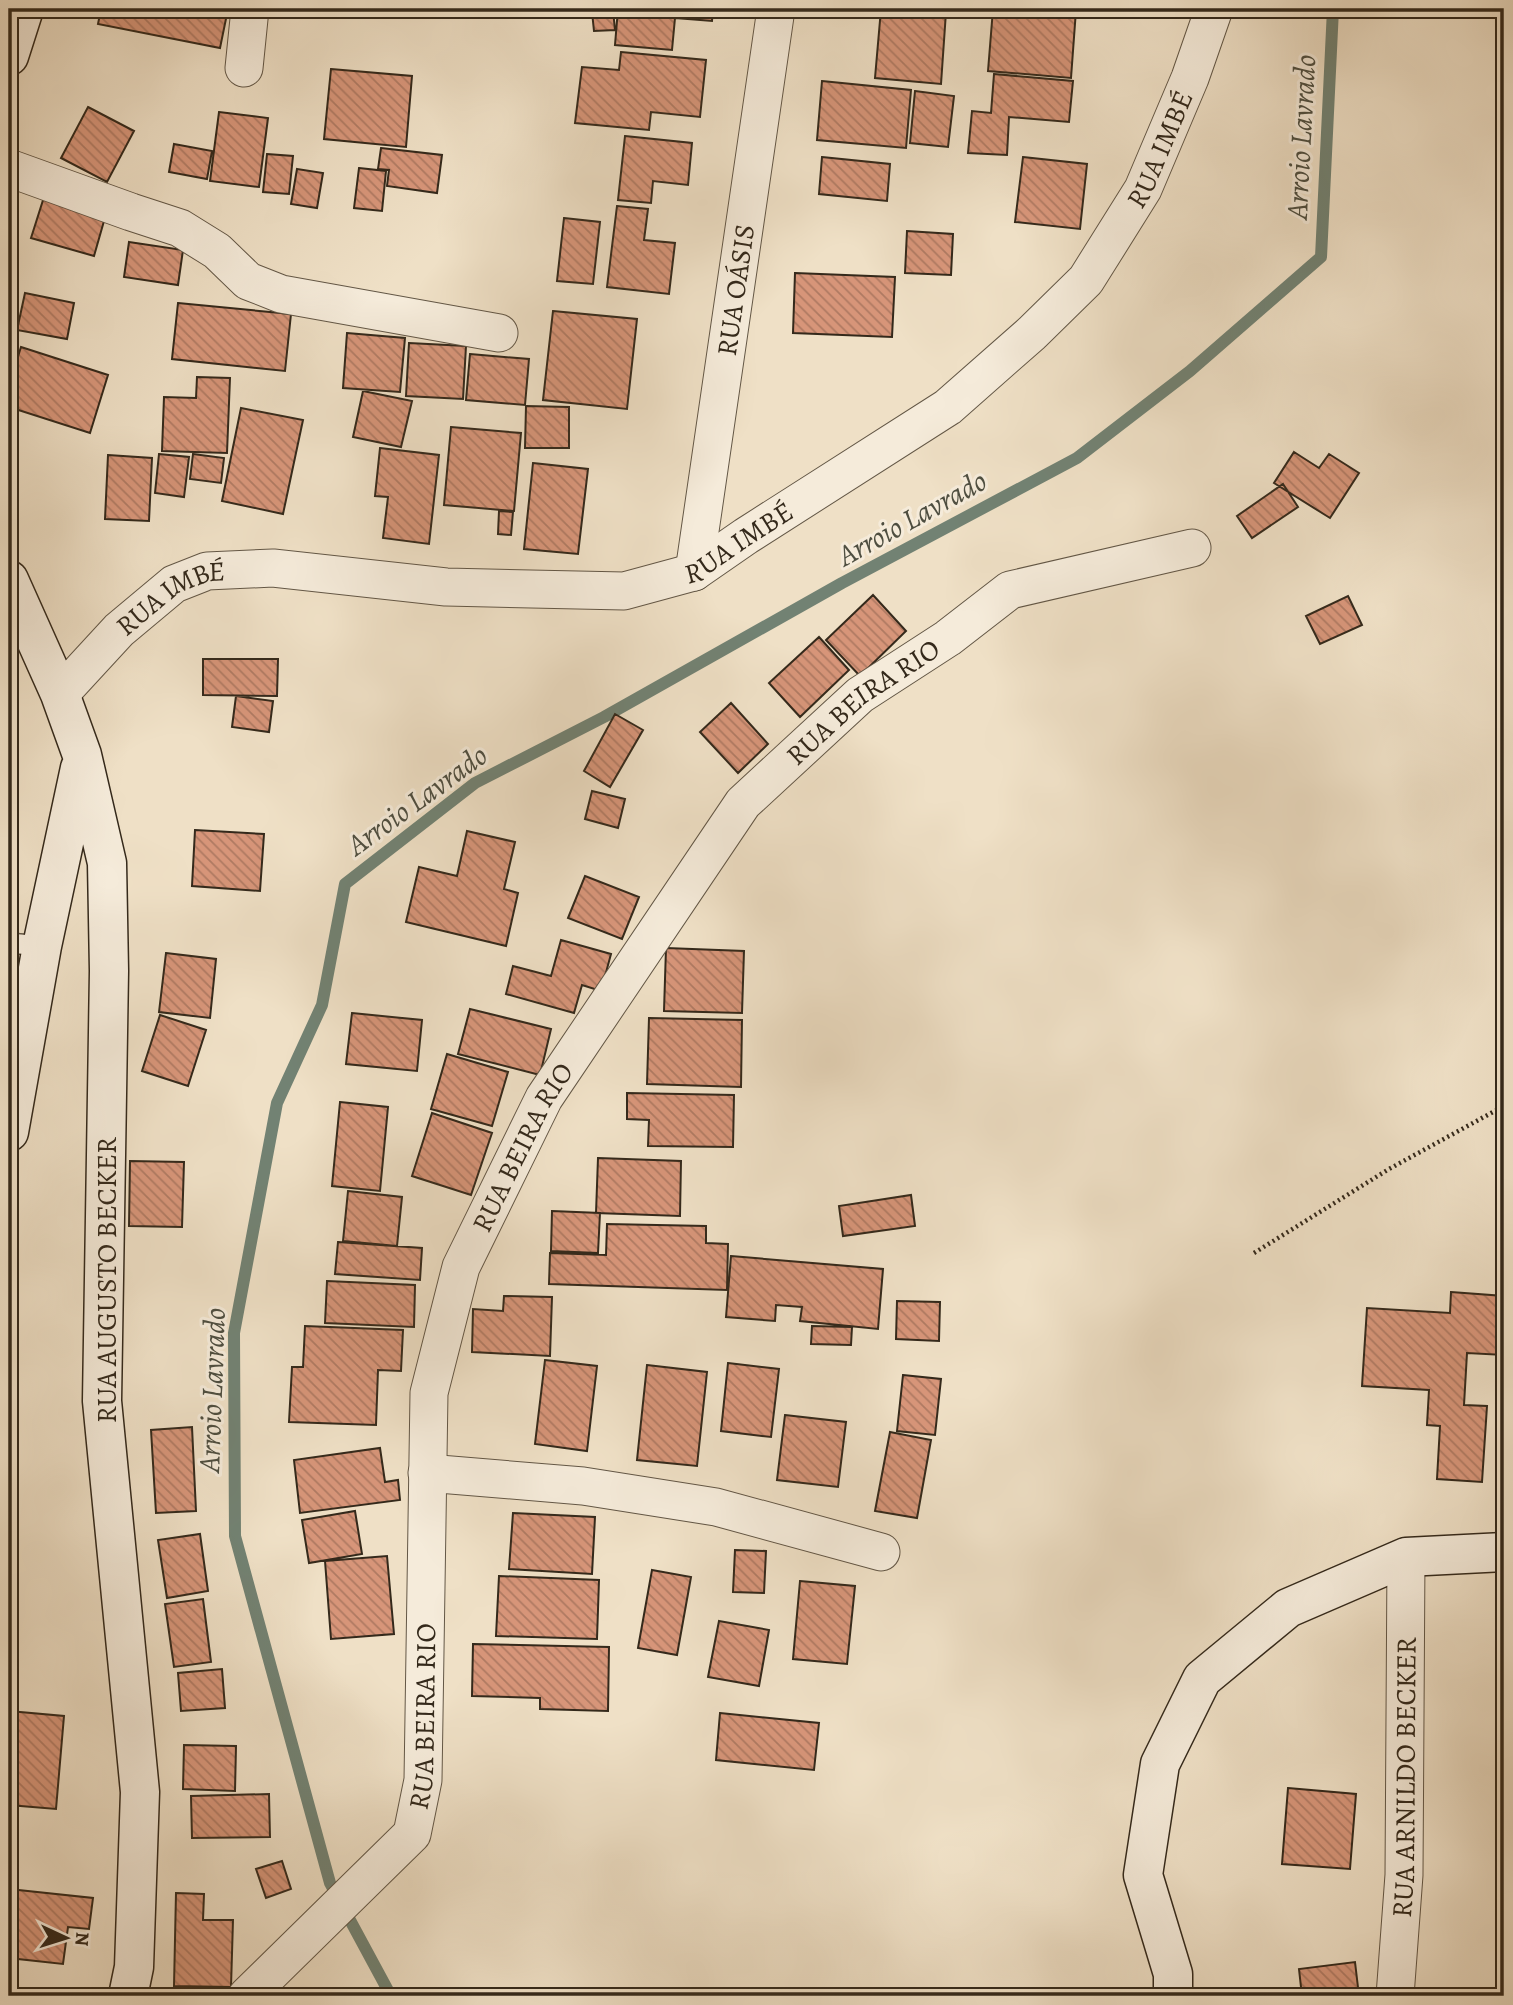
<svg xmlns="http://www.w3.org/2000/svg" width="1513" height="2005" viewBox="0 0 1513 2005" font-family="Alegreya,serif">
	<defs>
		<pattern id="building-back-hatch" width="6" height="6" patternUnits="userSpaceOnUse" patternTransform="scale(1.75)"><rect width="6" height="6" fill="#d79579"/><path d="M-1 5l2 2M0 0l6 6M5-1l2 2" fill="none" stroke="#af7a62"/></pattern>
	</defs>
	<rect width="100%" height="100%" fill="#efe0c6"/>
	<filter id="stains"><feTurbulence type="fractalNoise" baseFrequency=".00286" numOctaves="4"/><feColorMatrix values="0 0 0 0 .2 0 0 0 0 .09 0 0 0 0 .02 0 0 0 .5 -.17"/></filter>
	<radialGradient id="worn" r=".72"><stop offset=".6" stop-color="#630" stop-opacity="0"/><stop offset="1" stop-color="#630" stop-opacity=".3"/></radialGradient>
	<g fill="none" stroke-linecap="round" stroke-linejoin="round">
		<path stroke="#728273" stroke-width="12" d="M391,1996L330,1883L235,1536L234,1333L277,1103L322,1005L345,884L475,783L604,717L842,583L1077,458L1190,371L1321,257L1333,9"/>
	</g>
	<path fill="url(#building-back-hatch)" stroke="#34291b" stroke-width="2" d="M101,9H228L220,48L98,24Z
		M618,9H713L712,21L675,18L672,50L615,45Z
		M881,9H913L946,12L941,84L875,78Z
		M993,9L1076,10L1071,78L988,71Z
		M613,10L615,30L594,31L592,12Z
		M621,52L706,60L700,117L651,112L649,130L575,123L582,67L619,70Z
		M331,69L412,76L406,147L324,139Z
		M994,74L1073,81L1069,122L1009,117L1007,155L968,153L972,111L991,113Z
		M822,81L911,90L906,148L817,140Z
		M915,91L954,96L948,147L910,143Z
		M88,107L134,131L107,182L61,158Z
		M219,112L268,118L259,187L210,181Z
		M625,136L692,143L688,185L653,181L651,203L618,200Z
		M174,144L212,151L207,179L169,172Z
		M381,148L442,155L437,193L387,186L389,170L378,169Z
		M267,154L293,156L289,194L263,192Z
		M822,157L890,164L887,201L819,194Z
		M1023,157L1087,164L1080,229L1015,222Z
		M359,168L386,171L382,211L354,208Z
		M297,169L323,173L317,208L291,204Z
		M44,197L106,214L94,256L31,238Z
		M617,206L648,209L644,240L675,243L669,294L607,287Z
		M564,218L600,222L593,284L557,281Z
		M907,231L953,234L951,275L905,273Z
		M129,242L183,250L178,285L124,277Z
		M795,273L895,277L892,337L793,333Z
		M25,293L74,303L67,339L17,330Z
		M178,303L291,314L285,371L172,359Z
		M553,311L637,319L627,409L543,400Z
		M347,333L405,338L400,392L343,388Z
		M409,343L466,346L463,399L406,396Z
		M21,347L108,375L90,433L9,407V385Z
		M470,354L529,359L525,405L466,400Z
		M197,377L230,378L227,453L162,451L164,397L196,398Z
		M363,391L412,401L401,447L353,437Z
		M526,406L569,407V448H525Z
		M241,408L303,420L283,514L222,501Z
		M451,427L521,433L514,511L444,505Z
		M380,448L439,455L429,544L383,538L388,497L375,496Z
		M1294,452L1319,468L1329,454L1359,473L1330,518L1274,483Z
		M159,454L189,457L184,497L155,493Z
		M193,454L224,458L221,483L190,479Z
		M108,455L152,458L149,521L105,519Z
		M533,463L588,469L578,554L524,549Z
		M1283,484L1298,507L1252,538L1237,516Z
		M499,511L513,512L511,535L498,534Z
		M873,595L906,631L860,676L826,640Z
		M1348,596L1362,625L1320,644L1306,616Z
		M819,637L849,670L800,717L769,683Z
		M203,659H278L277,696L203,695Z
		M236,696L273,701L269,732L232,727Z
		M731,703L768,744L738,773L700,732Z
		M615,714L643,730L610,787L584,771Z
		M592,791L625,799L618,828L585,819Z
		M195,830L264,834L260,891L192,886Z
		M467,831L515,842L504,889L518,893L506,946L406,922L419,867L457,876Z
		M585,876L639,897L622,939L568,918Z
		M561,940L611,954L601,991L582,985L574,1013L506,994L513,966L551,976Z
		M666,948L744,951L742,1013L664,1011Z
		M166,953L216,959L210,1018L159,1012Z
		M470,1009L551,1029L540,1075L458,1054Z
		M352,1013L422,1020L417,1071L346,1064Z
		M160,1015L206,1030L188,1086L142,1071Z
		M649,1018L742,1020L741,1087L647,1084Z
		M447,1054L508,1072L492,1126L431,1109Z
		M627,1093L734,1095L733,1147L648,1146L649,1120L627,1119Z
		M340,1102L388,1107L380,1191L332,1186Z
		M432,1113L492,1133L471,1195L412,1176Z
		M598,1158L681,1161L680,1216L596,1213Z
		M130,1161L184,1162L182,1227L129,1226Z
		M348,1191L402,1197L397,1246L343,1241Z
		M911,1195L915,1226L843,1236L839,1206Z
		M552,1211L600,1213L598,1253L551,1251Z
		M607,1224L706,1226V1243L728,1244L727,1290L549,1284L550,1253L606,1255Z
		M338,1242L422,1248L420,1280L335,1274Z
		M731,1256L883,1269L878,1329L800,1321L802,1307L776,1305L775,1321L726,1317Z
		M327,1281L415,1285L414,1327L325,1323Z
		M1451,1292L1504,1296V1355L1467,1353L1464,1405L1487,1406L1482,1482L1437,1479L1440,1426L1427,1425L1429,1390L1362,1386L1367,1308L1450,1313Z
		M504,1296L552,1297L550,1356L472,1352L473,1309L503,1311Z
		M897,1301L940,1302L939,1341L896,1339Z
		M305,1326L403,1330L401,1371L378,1370L376,1425L289,1422L292,1367H303Z
		M812,1326L852,1327L851,1345L811,1344Z
		M545,1360L597,1366L587,1451L535,1444Z
		M728,1363L779,1369L771,1437L721,1431Z
		M647,1365L707,1372L697,1466L637,1460Z
		M903,1375L941,1379L935,1435L897,1431Z
		M785,1415L846,1422L838,1487L777,1480Z
		M192,1427L196,1511L156,1513L151,1430Z
		M890,1432L931,1440L917,1518L875,1511Z
		M380,1448L385,1482L398,1480L400,1500L300,1513L294,1460Z
		M355,1511L362,1554L309,1563L302,1520Z
		M513,1513L595,1517L592,1574L509,1569Z
		M200,1534L208,1591L167,1598L158,1540Z
		M735,1550L766,1551L764,1593L733,1592Z
		M387,1556L394,1634L331,1639L325,1561Z
		M652,1570L691,1577L677,1655L638,1648Z
		M499,1576L599,1580L597,1639L496,1636Z
		M800,1581L855,1586L847,1664L793,1659Z
		M203,1599L211,1662L174,1667L165,1604Z
		M719,1621L769,1630L759,1686L708,1677Z
		M473,1644L609,1647L608,1711L540,1709V1698L472,1696Z
		M222,1669L225,1708L181,1711L178,1673Z
		M9,1711L64,1716L56,1809L9,1805Z
		M720,1713L819,1723L814,1770L716,1760Z
		M184,1745L236,1746L235,1791L183,1789Z
		M1288,1788L1356,1794L1350,1869L1282,1864Z
		M269,1794L270,1837L192,1838L191,1796Z
		M282,1861L291,1889L266,1898L256,1869Z
		M9,1889L93,1898L89,1929L68,1927L63,1964L9,1958Z
		M176,1893L204,1894L203,1920H233L231,1987L174,1986Z
		M1355,1962L1359,1996H1302L1299,1969Z
		M1423,1988L1497,1996H1423Z"/>
	<g fill="none" stroke-linecap="round" stroke-linejoin="round">
		<defs>
			<path id="lane" d="M9,943L42,946"/>
			<g id="street">
				<path d="M244,68L250,9"/>
				<path d="M9,168L131,212L180,228L217,251L248,281L281,294L499,333"/>
				<path id="s1" d="M694,572L776,9"/>
				<path id="s2" d="M60,694L119,630L174,584L207,571L273,568L446,587L624,591L694,572L746,536L948,407L1032,333L1086,280L1143,189L1190,78L1214,9"/>
				<path d="M427,1473L583,1486L716,1507L881,1552"/>
				<path id="s3" d="M247,1996L412,1834L423,1780L429,1393L461,1267L544,1098L743,803L860,695L948,638L1010,590L1192,548"/>
				<path id="s4" d="M1395,1996L1404,1875L1406,1557"/>
			</g>
			<path id="secondary" d="M9,56L24,9
				M9,580L60,694L82,755L107,863L109,971L102,1401L140,1792L134,1967L128,1996
				M9,1132L42,946L80,768
				M1173,1996V1974L1143,1875L1160,1764L1202,1679L1288,1608L1406,1557L1504,1552"/>
		</defs>
		<use href="#lane" stroke="#635746" stroke-width="22"/>
		<use href="#street" stroke="#635746" stroke-width="39"/>
		<use href="#secondary" stroke="#34291b" stroke-width="41"/>
		<path stroke="#34291b" stroke-width="4.5" stroke-dasharray="2 3.5" stroke-linecap="butt" d="M1254,1253L1389,1169L1504,1106"/>
		<use href="#lane" stroke="#f5ebda" stroke-width="19"/>
		<use href="#street" stroke="#f5ebda" stroke-width="37"/>
		<use href="#secondary" stroke="#f5ebda" stroke-width="38"/>
	</g>
	<g text-anchor="middle" stroke-width="6" stroke-linejoin="round" paint-order="stroke">
		<g font-size="28" fill="#34291b" stroke="#f5ebda">
			<text dy="10" stroke="none"><textPath href="#s2" startOffset="1326">RUA IMBÉ</textPath></text>
			<text dy="10" stroke="none"><textPath href="#s1" startOffset="285">RUA OÁSIS</textPath></text>
			<text dy="10" stroke="none"><textPath href="#s2" startOffset="738">RUA IMBÉ</textPath></text>
			<text dy="10" stroke="none"><textPath href="#s2" startOffset="150">RUA IMBÉ</textPath></text>
			<text dy="10" stroke="none"><textPath href="#s3" startOffset="1505">RUA BEIRA RIO</textPath></text>
			<text dy="10" stroke="none"><textPath href="#s3" startOffset="938">RUA BEIRA RIO</textPath></text>
			<text transform="translate(106 1280) rotate(-90)" y="10">RUA AUGUSTO BECKER</text>
			<text dy="10" stroke="none"><textPath href="#s3" startOffset="350">RUA BEIRA RIO</textPath></text>
			<text dy="10" stroke="none"><textPath href="#s4" startOffset="219">RUA ARNILDO BECKER</textPath></text>
		</g>
		<g font-size="30" font-style="italic" fill="#4e4e40" stroke="#f5ebda">
			<text transform="translate(1301 137) rotate(-87)" y="10">Arroio Lavrado</text>
			<text transform="translate(912 518) rotate(-29)" y="10">Arroio Lavrado</text>
			<text transform="translate(417 800) rotate(-36)" y="10">Arroio Lavrado</text>
			<text transform="translate(212 1390) rotate(-88)" y="10">Arroio Lavrado</text>
		</g>
	</g>
	<rect width="1513" height="2005" fill="none" stroke="#efe0c6" stroke-width="35"/>
	<rect x="10" y="10" width="1492" height="1984" fill="none" stroke="#34291b" stroke-width="3.5"/>
	<rect x="18" y="18" width="1478" height="1970" fill="none" stroke="#34291b" stroke-width="2"/>
	<g transform="translate(66 1938) rotate(94)" stroke="#f5ebda" stroke-width="5" paint-order="stroke">
	<path d="M0-5L12 26L0 18L-12 26Z" fill="#34291b"/>
	<text y="-10" font-size="19" font-weight="bold" text-anchor="middle" fill="#34291b">N</text>
	</g>
	<rect width="100%" height="100%" filter="url(#stains)"/>
	<rect width="100%" height="100%" fill="url(#worn)"/>
</svg>
